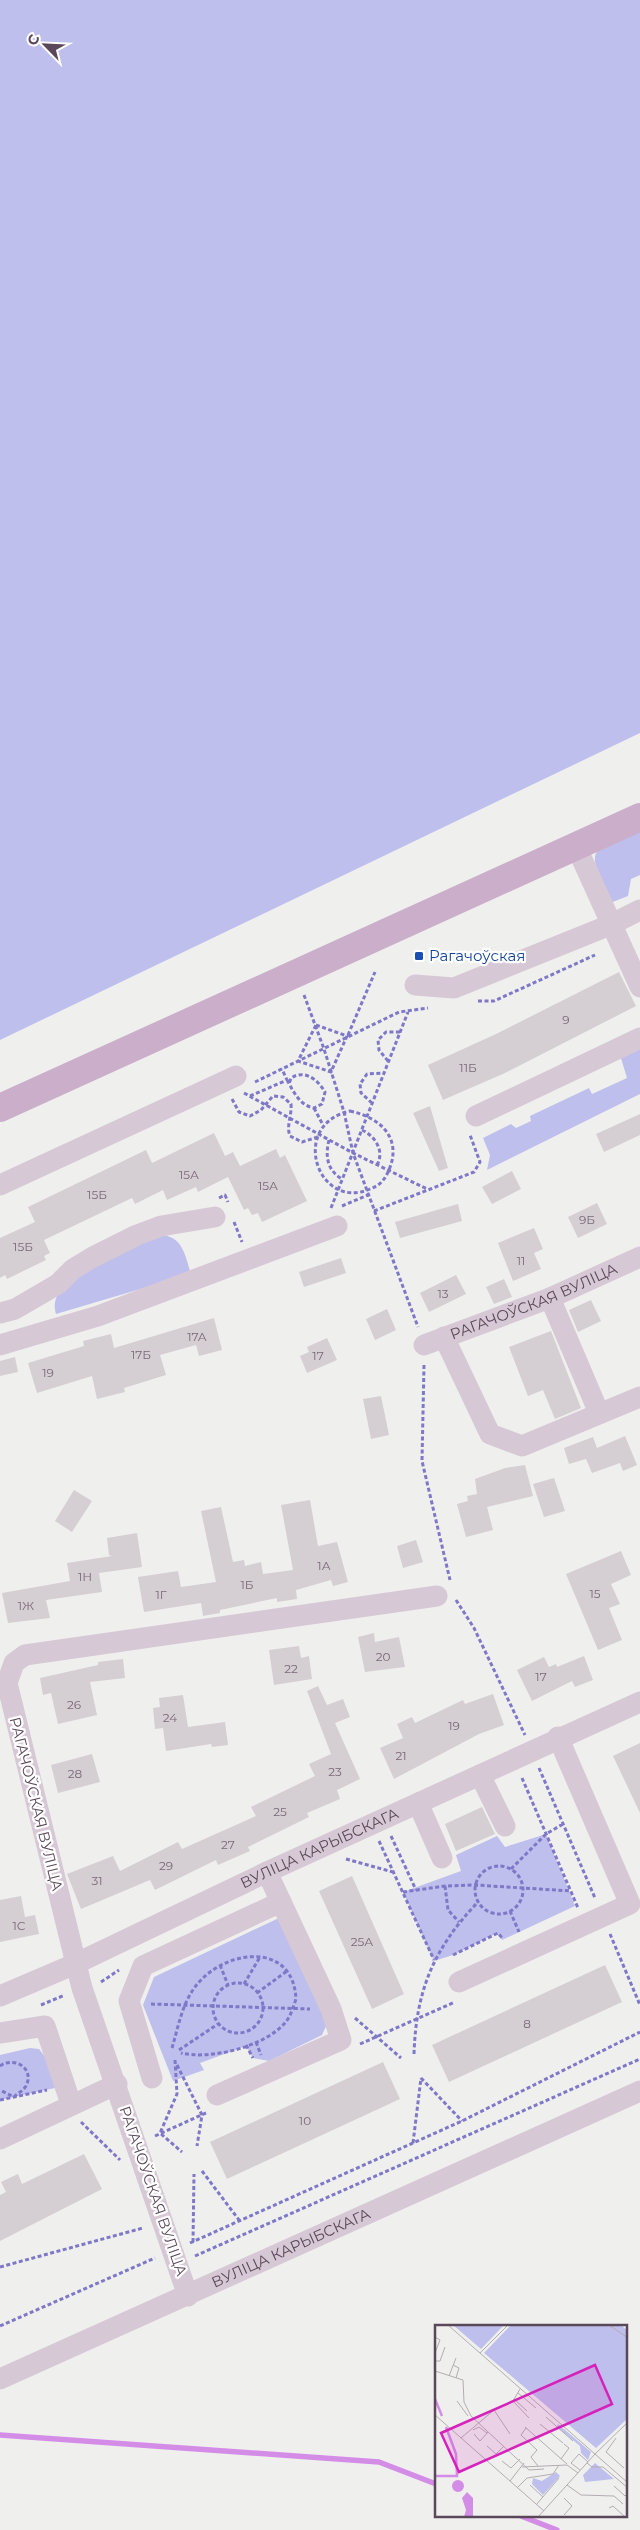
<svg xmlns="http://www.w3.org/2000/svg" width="640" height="2530" viewBox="0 0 640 2530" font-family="Montserrat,sans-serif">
	<rect width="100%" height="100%" fill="#eff0ee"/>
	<path fill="#bebfec" d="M0,0H640V733L0,1040Z
		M640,826V875L631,879L628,896L610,903C586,846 587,853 640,826Z
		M640,1045V1094L487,1170L490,1155L483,1138L511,1124L516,1128L531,1121L530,1116L589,1088L592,1094L627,1078L620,1055Z
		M160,1235C183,1236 185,1255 191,1274L56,1314C43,1276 133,1247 160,1235Z
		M546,1834L575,1906L502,1940L497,1933L453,1955L434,1961L403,1892L461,1871L456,1855L497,1836L505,1847Z
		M279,1918L327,2024L322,2035L269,2061L253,2058L246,2046L200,2063L204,2070L173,2081L143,2005L154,1977Z
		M30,2048L39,2049L46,2058L55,2088L0,2100V2055Z"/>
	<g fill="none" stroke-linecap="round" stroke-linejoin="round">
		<path stroke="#d48de7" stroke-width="5.5" d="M0,2435L379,2462L436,2484
			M521,2516L557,2530"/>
	</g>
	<path fill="#d5ced3" d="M619,972L636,1006L505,1073L443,1100L428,1065L496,1034Z
		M430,1106L448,1168L439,1171L413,1113Z
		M640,1114V1135L604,1152L596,1134Z
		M214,1133L225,1156L233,1152L240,1166L276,1149L280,1158L285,1155L307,1201L262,1222L258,1213L252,1215L248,1208L244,1210L228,1177L198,1192L196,1187L167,1200L163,1190L135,1204L132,1198L44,1240L50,1253L44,1256L46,1260L7,1279L5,1275L0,1278V1238L35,1222L28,1207L146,1150L152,1163Z
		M512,1171L521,1189L492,1204L482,1187Z
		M597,1203L607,1224L578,1238L568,1217Z
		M458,1204L462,1221L400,1238L395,1222Z
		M534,1228L543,1249L534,1253L541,1269L513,1281L498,1243Z
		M341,1258L346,1273L304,1287L299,1272Z
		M456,1275L466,1294L429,1312L420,1293Z
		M504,1279L512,1297L494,1304L486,1287Z
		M591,1300L601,1321L578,1332L569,1310Z
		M387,1309L396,1330L375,1340L366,1319Z
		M214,1318L222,1350L199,1356L196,1345L160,1355L166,1375L124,1388L125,1392L97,1399L92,1376L37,1393L28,1363L84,1346L83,1341L111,1334L114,1348Z
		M551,1331L581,1408L555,1419L543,1390L528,1396L509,1347Z
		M327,1338L337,1360L307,1373L300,1356L309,1352L307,1347Z
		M15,1357L18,1372L0,1376V1361Z
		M381,1396L389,1435L371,1439L363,1399Z
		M625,1436L637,1465L623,1471L620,1463L592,1473L586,1459L569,1464L564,1448L593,1437L597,1448Z
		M525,1465L533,1496L487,1507L493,1530L466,1537L457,1504L468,1501L467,1496L477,1494L475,1479L505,1468Z
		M554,1478L565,1511L544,1517L533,1484Z
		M74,1490L92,1501L72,1532L55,1521Z
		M310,1500L318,1546L337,1542L348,1582L333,1586L331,1580L296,1590L297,1599L277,1602V1598L220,1610V1613L203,1616L201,1603L144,1612L138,1577L178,1571L181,1587L216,1582L201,1511L221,1507L233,1562L244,1560L245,1566L261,1562L263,1574L293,1570L281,1505Z
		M137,1533L142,1567L99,1573L102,1592L46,1600L50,1618L8,1623L2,1593L70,1581L67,1563L112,1556L109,1555L107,1538Z
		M416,1540L423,1562L403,1568L397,1546Z
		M621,1551L631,1575L611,1584L620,1604L609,1608L622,1640L598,1650L566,1574Z
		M374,1633L375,1642L399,1637L405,1667L365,1672L358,1637Z
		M299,1646L301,1658L309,1656L312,1679L274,1685L269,1650Z
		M584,1656L593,1680L575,1687L572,1681L532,1701L517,1670L544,1657L549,1667L556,1664L557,1667Z
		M123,1659L125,1678L90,1682L97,1715L58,1724L51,1693L43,1695L40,1678L98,1665V1662Z
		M318,1686L327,1705L343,1699L350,1717L335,1723L360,1779L337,1790L340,1799L307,1813L309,1817L248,1847L250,1851L218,1865L216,1860L155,1890L150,1880L81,1909L67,1874L113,1856L120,1871L178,1842L182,1849L256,1816L251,1807L315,1776L309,1764L331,1754L307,1691Z
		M493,1694L504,1725L479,1734L394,1779L380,1748L403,1738L397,1724L412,1717L415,1723L463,1700L465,1704Z
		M183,1695L188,1727L225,1722L228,1745L212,1747L211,1744L166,1751L163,1728L155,1729L153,1708L160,1707L159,1698Z
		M640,1743V1813L613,1756Z
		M92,1754L100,1782L58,1793L51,1765Z
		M482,1807L495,1834L456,1851L445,1824Z
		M352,1876L404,1994L372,2009L319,1891Z
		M21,1896L25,1917L35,1915L39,1934L0,1942V1900Z
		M605,1965L622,2002L449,2082L432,2045Z
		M383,2062L400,2099L227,2179L210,2142Z
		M84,2154L102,2189L0,2241V2195L6,2192L1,2182L18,2174L22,2184Z"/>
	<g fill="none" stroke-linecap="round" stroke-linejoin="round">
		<path stroke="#7f77c8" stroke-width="3" stroke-dasharray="4 2.5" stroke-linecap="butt" d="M304,995L324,1049L344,1112L353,1153L418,1327
			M478,1001H494L595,955
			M316,1025L347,1036L331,1072L298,1061Z
			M348,1035L375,972
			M388,1061L379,1050L378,1040L386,1032H400
			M287,1080C294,1092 299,1105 314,1108L322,1104L325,1092C318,1080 305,1069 291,1078L289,1084
			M255,1082L399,1012L428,1008
			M244,1093L353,1153L427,1189
			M250,1096L287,1080L282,1069
			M232,1099L239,1112L250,1116L261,1110L273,1096L283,1097L291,1104C292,1116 286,1126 290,1136L302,1142L318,1137
			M372,1103L361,1093L360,1084L367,1074L384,1073
			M314,1108L323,1125
			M350,1111C383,1118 404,1141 387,1174C383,1182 378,1186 370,1189C318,1212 288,1125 350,1111Z
			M362,1130C375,1136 385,1151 377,1165
			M329,1140C325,1156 327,1170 342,1179
			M219,1198L225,1195L228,1202
			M342,1206L368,1195
			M331,1208L408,1012
			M374,1211L474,1172L480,1162L470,1135
			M234,1222L242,1242
			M424,1365L422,1461L450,1580
			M456,1600L474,1628L525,1735
			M539,1768L595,1898
			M522,1778L578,1908
			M391,1836L416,1890
			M379,1841L434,1960
			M346,1859L393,1872
			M475 1890a24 24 0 1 1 48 0a24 24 0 1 1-48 0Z
			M511,1869L546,1834L563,1824
			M445,1886L448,1910L459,1922
			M403,1892L445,1886L475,1885L571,1891
			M510,1911L519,1932
			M610,1934L640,2005
			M453,1955L498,1933L503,1939
			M220,1965L228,1985
			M101,1982L119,1970
			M213 2008a25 25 0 1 1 50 0a25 25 0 1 1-50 0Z
			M244,1984L260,1957
			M257,1993L287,1971
			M151,2004L310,2009
			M41,2005L65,1995
			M355,2018L401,2058
			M256,2042L261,2055
			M360,2044L455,2002
			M246,2045L253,2058
			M172,2048C178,2028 182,2004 195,1987C222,1950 293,1939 296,1999C293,2008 290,2018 284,2024C263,2047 210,2060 181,2053
			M179,2050L218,2024
			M414,2054C416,1990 434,1948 478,1902
			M175,2060L177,2094L160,2133L182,2152
			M177,2065L202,2115L197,2146
			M0,2066C14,2056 35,2068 26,2086C23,2091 18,2093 14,2097L0,2090
			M421,2078L462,2121
			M0,2100L47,2090
			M81,2122L120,2160
			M155,2136L208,2112
			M413,2143L421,2078
			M202,2171L239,2220
			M193,2242L194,2174
			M190,2243L462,2121L640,2032
			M195,2256L640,2059
			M0,2267L143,2228
			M0,2326L155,2258"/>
		<g stroke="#d7c8d6" stroke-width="21">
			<path d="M576,846L640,987"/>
			<path d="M415,985L454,988L610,925L640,910"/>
			<path d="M476,1116L640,1038"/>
			<path d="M0,1185L236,1076"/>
			<path d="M550,1298L599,1413"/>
			<path d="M0,1313L15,1309L58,1284L73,1269L93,1257L137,1235L161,1226L215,1217"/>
			<path d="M444,1337L490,1434L522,1446L640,1397"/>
			<path d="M0,1345L98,1316L337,1226"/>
			<path id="s1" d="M424,1345L550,1298L640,1257"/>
			<path d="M480,1775L505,1826"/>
			<path d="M418,1803L442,1858"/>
			<path d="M459,1982L630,1904L558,1737"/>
			<path id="s2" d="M0,1996L75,1964L267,1872L640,1702"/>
			<path d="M0,2033L45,2026L71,2104"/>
			<path d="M152,2078L129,2001L143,1966L281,1902"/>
			<path d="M217,2095L341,2040L331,2009L267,1872"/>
			<path d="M0,2139L117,2084"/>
			<path d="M188,2296L82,1988L7,1683L14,1663L25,1655L437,1596"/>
			<path id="s3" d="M0,2379L640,2091"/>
		</g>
		<path stroke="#cbaec9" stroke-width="28" d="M0,1108L640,817"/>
	</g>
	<rect fill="#1a4fb4" stroke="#fff" stroke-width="2" x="414" y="951" width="10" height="10" rx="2.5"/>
	<g text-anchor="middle" stroke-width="4.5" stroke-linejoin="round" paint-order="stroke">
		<g font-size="12" fill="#796978">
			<text x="566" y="1024">9</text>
			<text x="468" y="1072">11Б</text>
			<text x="189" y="1179">15А</text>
			<text x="268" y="1190">15А</text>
			<text x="97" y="1199">15Б</text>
			<text x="587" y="1224">9Б</text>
			<text x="23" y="1251">15Б</text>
			<text x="521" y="1265">11</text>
			<text x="443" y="1298">13</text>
			<text x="197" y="1341">17А</text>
			<text x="141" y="1359">17Б</text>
			<text x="318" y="1360">17</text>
			<text x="48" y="1377">19</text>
			<text x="324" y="1570">1А</text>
			<text x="85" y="1581">1Н</text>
			<text x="247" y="1589">1Б</text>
			<text x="595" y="1598">15</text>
			<text x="161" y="1599">1Г</text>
			<text x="26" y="1610">1Ж</text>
			<text x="383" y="1661">20</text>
			<text x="291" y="1673">22</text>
			<text x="541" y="1681">17</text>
			<text x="74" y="1709">26</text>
			<text x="170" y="1722">24</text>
			<text x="454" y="1730">19</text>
			<text x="401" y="1760">21</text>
			<text x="335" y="1776">23</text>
			<text x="75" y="1778">28</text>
			<text x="280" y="1816">25</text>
			<text x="228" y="1849">27</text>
			<text x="166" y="1870">29</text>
			<text x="97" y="1885">31</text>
			<text x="19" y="1930">1С</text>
			<text x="362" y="1946">25А</text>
			<text x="527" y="2028">8</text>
			<text x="305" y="2125">10</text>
		</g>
		<g font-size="15" fill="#164399" stroke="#fff" text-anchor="start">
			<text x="429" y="961">Рагачоўская</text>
		</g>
		<g font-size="15" fill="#5a4759" stroke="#fff">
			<text dy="5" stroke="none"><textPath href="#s1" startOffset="118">РАГАЧОЎСКАЯ ВУЛІЦА</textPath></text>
			<text transform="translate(36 1804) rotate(76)" y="5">РАГАЧОЎСКАЯ ВУЛІЦА</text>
			<text dy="5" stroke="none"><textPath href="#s2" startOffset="352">ВУЛІЦА КАРЫБСКАГА</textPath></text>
			<text transform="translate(153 2191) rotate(71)" y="5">РАГАЧОЎСКАЯ ВУЛІЦА</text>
			<text dy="5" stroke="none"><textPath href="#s3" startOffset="319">ВУЛІЦА КАРЫБСКАГА</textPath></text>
		</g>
	</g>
	<g transform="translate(435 2325)">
		<rect width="192" height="192" fill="#eff0ee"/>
		<path d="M18,0H69L46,24ZM76,0H186L192,5V94L161,123L49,28ZM123,99L156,127L153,135L146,128L145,121L122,102ZM160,138L179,154L150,157L148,150ZM121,147L125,151L108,170L97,159L98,153L107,156Z" fill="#bebfec"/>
		<path d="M17 161a6 6 0 1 1 12 0a6 6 0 1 1-12 0ZM32,167L38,173V192H29L31,185L27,173Z" fill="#d48de7"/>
		<path fill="none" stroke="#d48de7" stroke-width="2.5" d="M0,74L7,91M0,151H22L21,129L11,102"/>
		<path fill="none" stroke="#b3acb2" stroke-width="1" d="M13,0L193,158M174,0L193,13M0,12L5,15L0,28M45,28L73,0M0,36H5L10,22M18,40L24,43L21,53M0,46L28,55L29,77L36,91L94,145L109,144M14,51L21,33M85,64L78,76L94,93M83,68L101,83M79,74L92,86M22,76L33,91M0,90L109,186M111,92L138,116M105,99L128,118M90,102L132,139M91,103L86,110L102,125L96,132L103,141M38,105L44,102L52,108M39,109L45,116L53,107M26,113L59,85L75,109M181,113L171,127L189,143M52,121L61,129L69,121M160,129L193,97M126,134L134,123L129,119M67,136L76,143L85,134M152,138L157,142H168L193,163M87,142L132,140L143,148M145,145L136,138L144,129L153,137M75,156L89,138M95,160L108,172M132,160L146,170L179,171L188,179M179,161L190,171L193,168M82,163L92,153L118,149L124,140M129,173L137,181L129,190M101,180L124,153M174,183L178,181L190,192M103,192L160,129"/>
		<path fill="#d622bb" fill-opacity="0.15" stroke="#d622bb" stroke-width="2.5" d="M160,40L177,79L24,147L6,108Z"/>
		<rect width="192" height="192" fill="none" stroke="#5a4759" stroke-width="2.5"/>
	</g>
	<g transform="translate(45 45) rotate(294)" stroke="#ffffff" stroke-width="4" paint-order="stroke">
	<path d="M0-4L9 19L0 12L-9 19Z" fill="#5a4759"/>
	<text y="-8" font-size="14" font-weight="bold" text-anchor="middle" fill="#5a4759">С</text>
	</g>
</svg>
